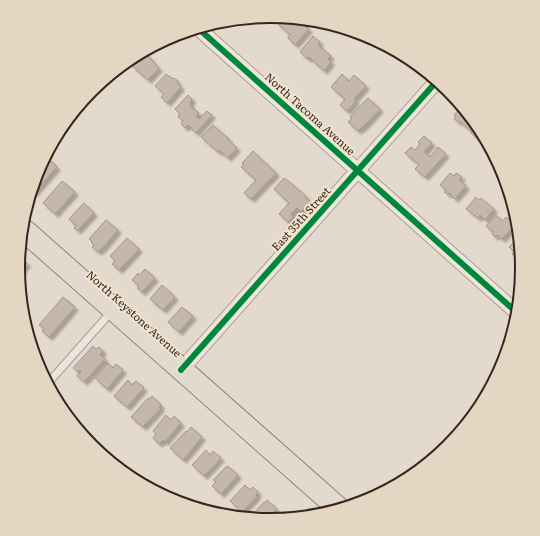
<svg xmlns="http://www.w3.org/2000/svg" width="540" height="536" viewBox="0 0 540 536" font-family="Literata,serif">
	<defs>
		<filter id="shadow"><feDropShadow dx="3.5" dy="3.5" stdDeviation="1" flood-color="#0004"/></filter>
	</defs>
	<rect width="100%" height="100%" fill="#e3d9cc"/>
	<path fill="#c6b7ad" stroke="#a3958b" filter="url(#shadow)" d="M276,17L301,22L309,29L295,45L288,38L290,35L277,23L278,21L275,19Z
		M313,36L320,42L318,45L331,56L328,59L331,62L324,71L309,57L308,59L300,52Z
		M145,54L151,58L152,61L159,68L148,80L133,67Z
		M166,74L173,79L174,78L178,81L177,83L181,87L167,103L161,97L164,94L155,86Z
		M342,74L349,81L354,75L366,86L354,99L356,101L347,111L340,105L345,99L331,87Z
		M188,95L192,99L190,103L191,104L190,106L199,113L196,116L199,119L207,111L212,115L196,133L188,125L185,128L181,124L183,121L178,117L180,114L175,109Z
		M368,98L380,109L362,128H361L358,131L348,122L352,118L350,117Z
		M460,108L479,137L478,139L471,133L472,132L459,121L458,122L454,119L456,116L454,115Z
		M213,125L229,139L228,140L237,148L228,158L220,151L218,152L201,137Z
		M424,136L432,143L424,152L430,157L438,147L446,154L425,177L415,169L419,165L405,153L411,147L415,150L420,144L418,142Z
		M253,151L276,173L269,181V180L251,199L244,193L256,180L241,167L244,164L242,163Z
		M48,158L57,167L33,194L37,171L43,162Z
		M450,173L454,176L456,173L462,177L459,180L466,186L455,199L449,193L448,194L444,192L446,190L440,185Z
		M284,178L287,180L307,197L305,198L310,202L301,212L297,208L291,214L293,216L288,222L279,214L289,203L274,189Z
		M62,181L75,192L55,214L43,203Z
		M476,197L479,200L481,198L494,209L485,220L480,215L478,218L466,209Z
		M84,203L94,213L77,231L74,228L76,226L69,219Z
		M496,215L503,221L506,217L513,223L514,226L502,239L497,235L495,237L492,234L493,232L486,226Z
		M106,220L118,230L102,249H101L98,252L92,247L94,245L91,242L92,241L89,239Z
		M127,238L139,249L119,270L112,264L115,261L110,256Z
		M516,240L520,256L518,258L512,254L514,252L509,247Z
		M20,259L24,262L25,261L27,263L26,264V265L19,273L18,268Z
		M145,269L155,278L142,292L137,288L139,286L132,280L138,273L139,275Z
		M162,285L175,297L163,310L150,299Z
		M63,297L75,307L49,337L42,331L44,329L39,325Z
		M182,307L193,316L179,332L168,322Z
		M93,346L96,349L99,347L103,351L100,355L105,359L84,382L77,376L81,371L80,370L78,372L73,368Z
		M108,363L113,368L116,364L123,370L107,389L95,378Z
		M128,380L132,385L136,381L144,388L127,407L114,396Z
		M152,396L161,405L159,407L161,408L143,427L131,417L148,398L150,399Z
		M166,415L171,420L174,416L181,423L165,442L163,440L159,444L153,438L156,434L153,431Z
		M191,427L202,437L198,442L183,460L170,448L186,431L187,432Z
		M206,450L210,455L213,451L221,458L204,476L192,465Z
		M228,466L238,475L221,494L212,486L216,482L213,480L226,467Z
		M245,485L250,490L253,487L258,492L256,495L257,496L242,512L230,501Z
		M267,500L277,509L274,511L275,512L268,520L255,517L256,516L253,514L264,502L265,503Z"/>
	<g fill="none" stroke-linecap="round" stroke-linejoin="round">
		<defs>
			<path id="service" d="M49,382L112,311"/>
			<path id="minor" d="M200,30L514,310
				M181,370L436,82"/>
			<path id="primary" d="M25,231L337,507"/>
		</defs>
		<use href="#service" stroke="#a89e95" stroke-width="9"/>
		<use href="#minor" stroke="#a89e95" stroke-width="16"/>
		<use href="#primary" stroke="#8e847c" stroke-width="24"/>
		<use href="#service" stroke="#ece5dd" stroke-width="7"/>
		<use href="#minor" stroke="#ece5dd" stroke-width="14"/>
		<use href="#primary" stroke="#e3dacf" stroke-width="22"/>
		<defs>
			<path id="cycleway" d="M200,30L514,310
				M181,370L436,82"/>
		</defs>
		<use href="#cycleway" stroke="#f4e5d1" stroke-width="8"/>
		<use href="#cycleway" stroke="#00873e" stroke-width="6"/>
	</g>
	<g text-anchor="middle" stroke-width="3.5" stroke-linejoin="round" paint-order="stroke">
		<g font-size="11" fill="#36261d" stroke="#f4e5d1">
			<text transform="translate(310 114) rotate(42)" y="4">North Tacoma Avenue</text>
			<text transform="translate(301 219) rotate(-48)" y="4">East 35th Street</text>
			<text transform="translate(134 314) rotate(42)" y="4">North Keystone Avenue</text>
		</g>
	</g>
	<path d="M0 0H540V536H0ZM25 268a245 245 0 1 1 490 0a245 245 0 1 1-490 0Z" fill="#e5d6c3" fill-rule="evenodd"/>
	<path fill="none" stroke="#36261d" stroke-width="2" d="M25 268a245 245 0 1 1 490 0a245 245 0 1 1-490 0Z"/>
</svg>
